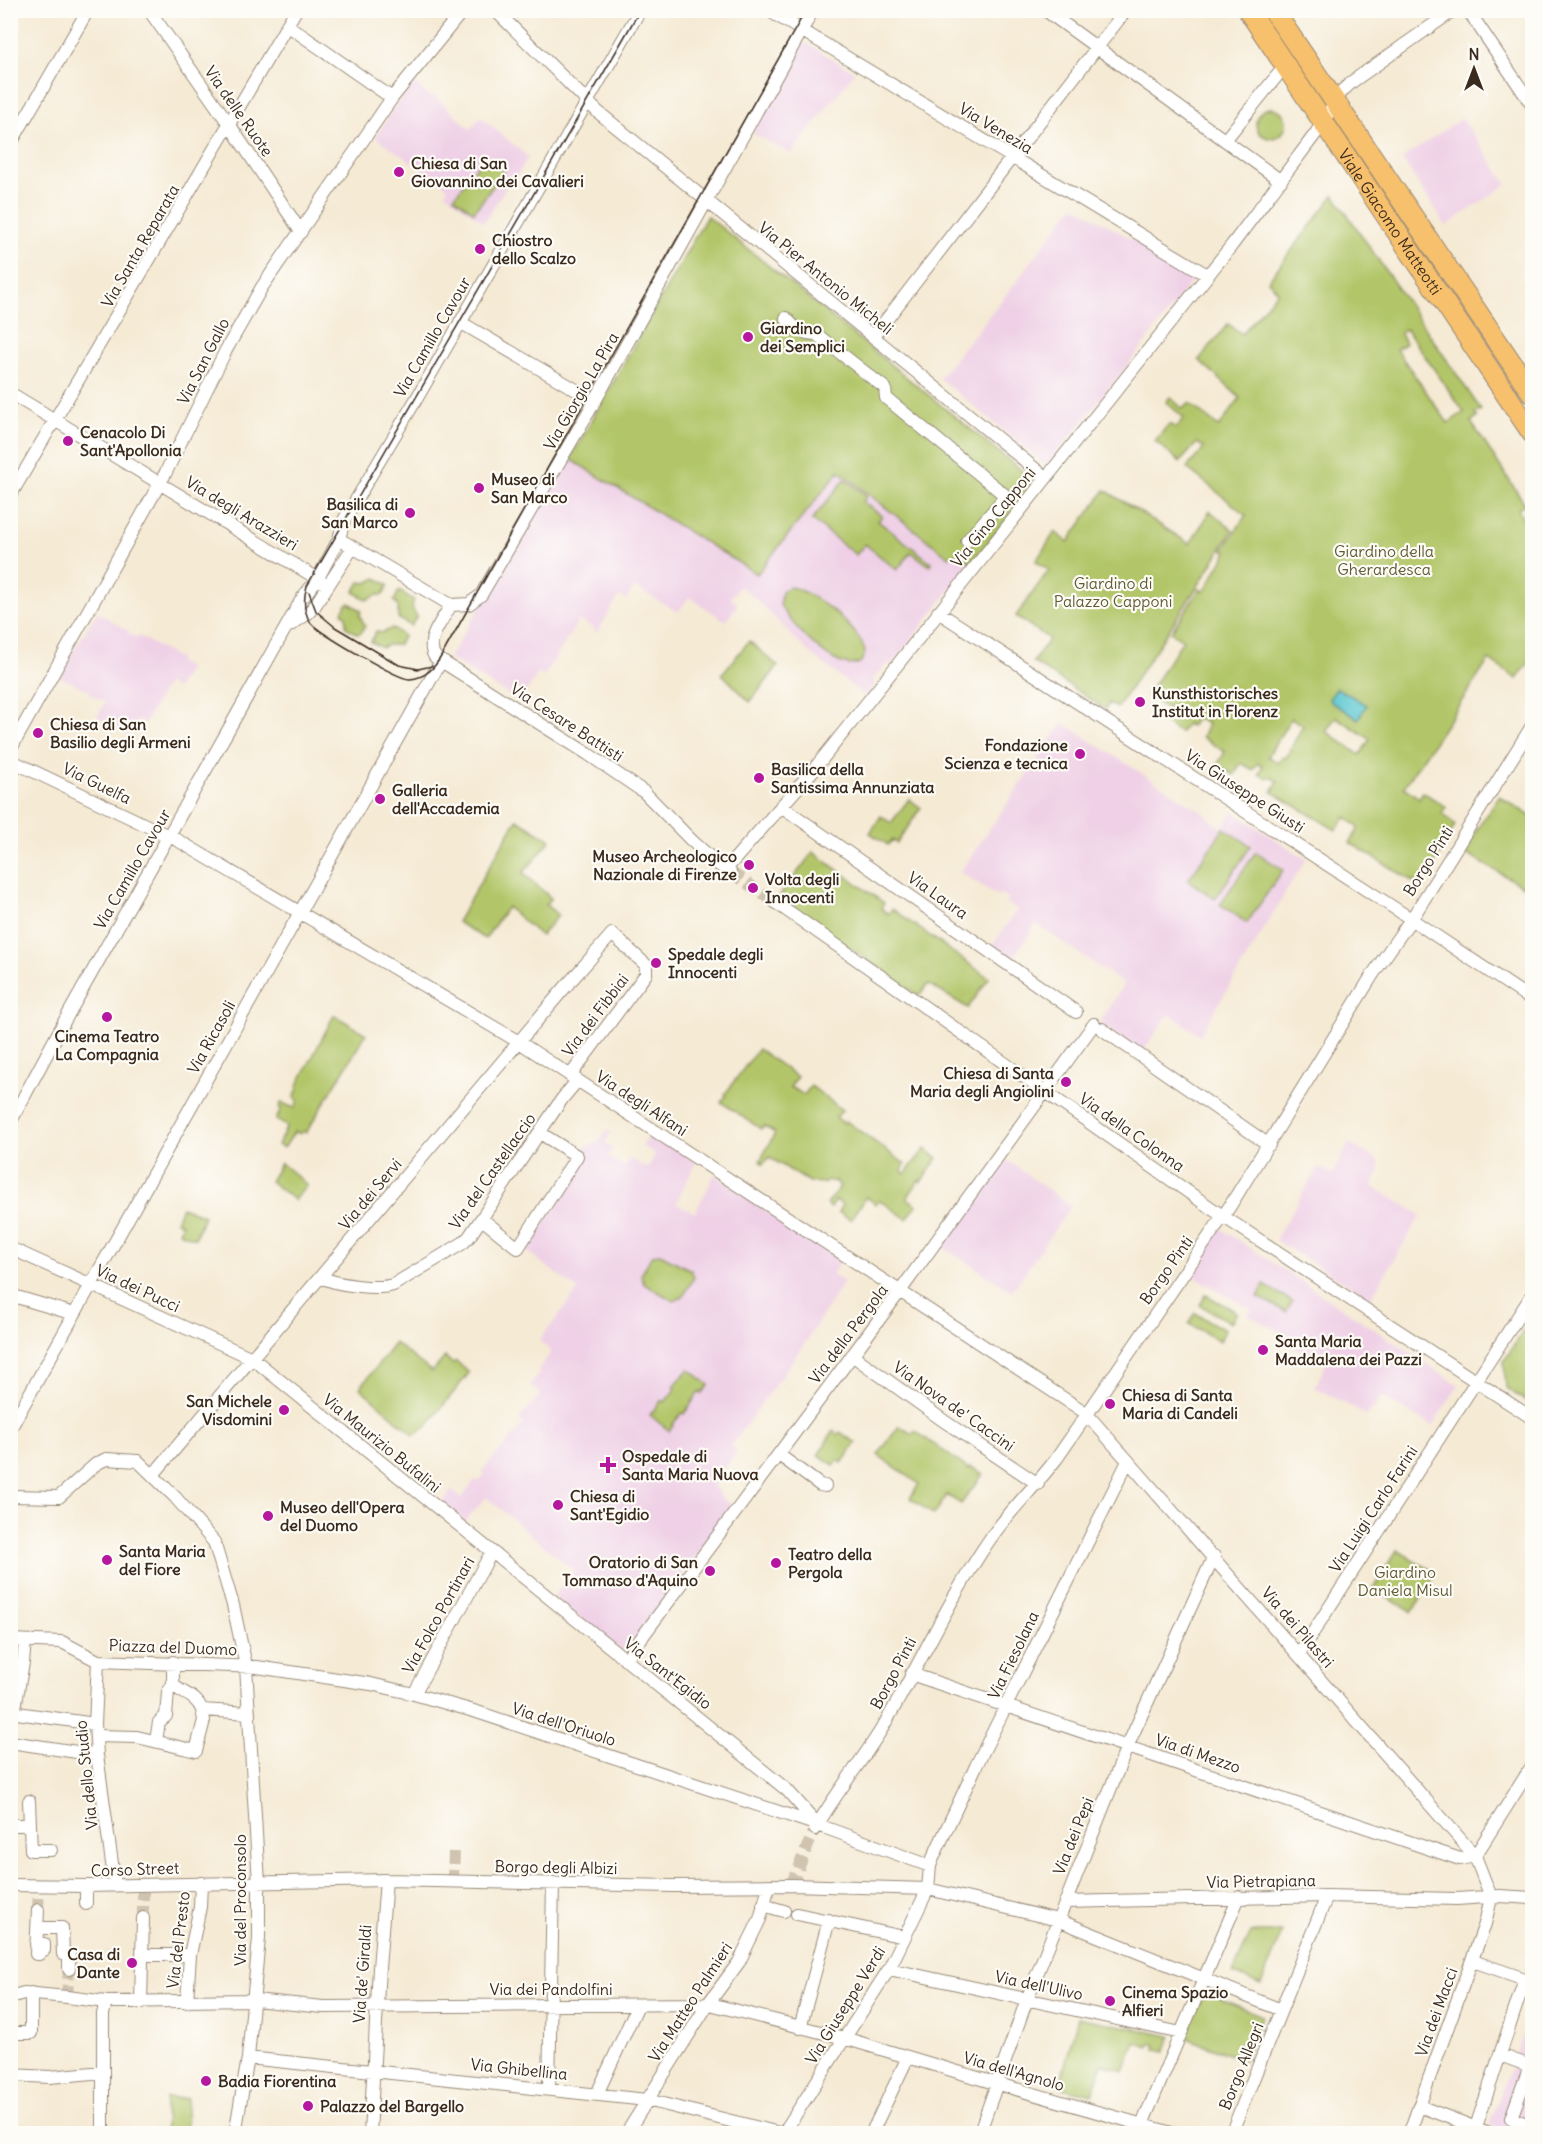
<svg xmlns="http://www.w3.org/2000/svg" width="1543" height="2144" viewBox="0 0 1543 2144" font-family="Delius,sans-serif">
	<rect width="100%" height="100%" fill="#fdfcf7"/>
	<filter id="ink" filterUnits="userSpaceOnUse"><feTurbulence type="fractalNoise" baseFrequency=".0167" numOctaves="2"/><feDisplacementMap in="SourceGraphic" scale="12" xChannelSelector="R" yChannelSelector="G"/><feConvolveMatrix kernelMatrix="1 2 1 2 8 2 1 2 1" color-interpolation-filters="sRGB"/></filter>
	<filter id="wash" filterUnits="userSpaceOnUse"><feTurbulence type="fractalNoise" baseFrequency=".008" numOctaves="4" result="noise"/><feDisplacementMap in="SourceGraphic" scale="24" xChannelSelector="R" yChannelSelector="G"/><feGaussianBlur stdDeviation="1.35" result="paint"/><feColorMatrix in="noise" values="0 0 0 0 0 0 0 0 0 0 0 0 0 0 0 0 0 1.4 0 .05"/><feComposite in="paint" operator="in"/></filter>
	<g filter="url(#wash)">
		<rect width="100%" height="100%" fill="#f5ead4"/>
		<path fill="#efd0e6" d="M804,42L855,72L791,154L752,133Z
			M414,83L431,98L433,95L470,129L481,117L528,157L514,180L511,179L484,223L445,193L448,187L375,137L399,101Z
			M1462,118L1507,184L1446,226L1402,159Z
			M1074,205L1195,277L1139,351L1047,466L939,378L1013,286Z
			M570,459L757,574L839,470L948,557L956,554L971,563L892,664L884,666L878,673L874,678V686L865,696L806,650L756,599L740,586L730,598L738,604L726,621L689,597L678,612L634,587L627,600L619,596L597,633L594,631L595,629L579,620L544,676L538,673L520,702L449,658Z
			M97,612L129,631L128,633L137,638L139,636L179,659L178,662L189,668L176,689L167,683L145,723L138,720L129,735L97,717L105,702L90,694V691L58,676Z
			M1063,723L1210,817L1209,819L1222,828L1233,812L1306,859L1200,1035L1169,1014L1142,1053L1099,1023L1124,984L1036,924L1011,960L991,947L1017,910L1007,903L1009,899L1000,893L998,896L960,872Z
			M607,1130L611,1133L605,1143L613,1148L608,1157L625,1167L630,1159L648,1168L655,1154L642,1146L650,1132L696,1162L676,1203L695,1213L715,1174L770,1214L841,1260L832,1275L844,1281L807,1340L731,1446L737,1451L713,1486L718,1491L721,1497L733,1507L624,1653L553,1597L574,1571L486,1497L464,1523L441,1505L451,1490L461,1498L475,1480L478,1482L485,1474L482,1471L524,1424L519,1419L541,1394L530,1385L540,1373L537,1370L552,1352L539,1341L578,1290L525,1250L557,1207L585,1156L587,1157L584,1148L598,1142Z
			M1349,1143L1379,1161L1380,1169L1372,1186L1421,1215L1371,1298L1275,1240L1318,1167L1333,1174Z
			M1004,1158L1071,1206L1012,1291L941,1246Z
			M1220,1228L1459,1385L1432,1426L1381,1396L1373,1410L1371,1409L1367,1416L1315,1387L1326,1365L1284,1343L1288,1336L1248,1315L1251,1309L1188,1273Z
			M1532,2012V2133H1513L1489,2125Z"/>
		<path fill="#b2c669" stroke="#767844" stroke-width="1.5" fill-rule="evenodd" d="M1256 123a15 15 0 1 1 30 0a15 15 0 1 1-30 0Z
			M484,157L504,171L474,212L454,197Z
			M1334,195L1481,410L1475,413L1477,417L1471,422L1525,504L1518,509L1532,536V658L1517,679L1489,660L1404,787L1419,798L1423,792L1446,807L1442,813L1455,825L1422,887L1350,843L1359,828L1346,817L1336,830L1272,792L1278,781L1271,777L1267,779L1259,774L1263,766L1258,763L1253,770L1241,763L1234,775L1217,765L1225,752L1202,737L1208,724L1196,718L1191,726L1187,724L1180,733L1162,721L1169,710L1147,695L1183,640L1171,632L1200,589L1204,592L1227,552L1223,550L1246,515L1187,468L1204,448L1197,443L1180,462L1155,441L1169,424L1176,428L1184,418L1166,402L1170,397L1183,409L1189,403L1219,427L1240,398L1199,360L1228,324L1242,334L1278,291L1268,281ZM1406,329L1464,412L1448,423L1396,349L1406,343L1400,333ZM1336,717L1370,739L1360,755L1326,731ZM1291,718L1303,725L1286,758L1282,757L1278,763L1268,756Z
			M707,216L1036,482L971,563L956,554L949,557L839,471L757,574L570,459Z
			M845,479L867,496L863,502L882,516L878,521L932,563L930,566L911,552L897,570L865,544L856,555L812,520Z
			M1105,490L1190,544L1210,511L1233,530L1198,586L1117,708L1109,703L1105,709L1033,662L1049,639L1016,616L1049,570L1036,561L1055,532L1068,542Z
			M376,578L388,585L383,595H377L367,600L354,592L360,582L367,583Z
			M790,587C813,591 861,629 865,652L861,662C837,677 790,623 780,605L782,591Z
			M399,591L414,600C411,607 412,610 417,616L411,626L398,618V606L394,601Z
			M349,603L361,610L360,616L365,626L361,633L358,634L346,627V616L342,612L346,605Z
			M392,628L404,636L398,645H387L382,648L371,642L376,631L382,633Z
			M749,641L778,666L750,702L722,674Z
			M1499,796L1532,817V891L1462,852Z
			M909,799L921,808L897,843L892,840L888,845L870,833L881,816L891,823Z
			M517,819L551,840L523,873L551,898L546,905L558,915L541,936L507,907L485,939L457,922Z
			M1224,828L1251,846L1215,899L1188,880Z
			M813,852L884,903L881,908L888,914L892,909L989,978L968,1008L928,984L919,996L778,898Z
			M1256,852L1283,870L1247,923L1220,904Z
			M334,1015L366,1034L306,1133L303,1131L300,1134L295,1131L284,1148L278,1145L287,1126L276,1120L281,1109L279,1108L281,1103L295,1108L298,1100L294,1097L298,1089L297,1087Z
			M758,1049L797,1077L790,1087L804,1095L811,1086L842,1110L836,1118L844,1123L846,1121L905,1164L902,1171L905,1174L925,1149L938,1158L921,1182L919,1180L907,1198L917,1205L907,1219L879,1200L876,1204L866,1197L851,1220L838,1212L842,1205L836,1200L831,1208L827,1205L840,1186L836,1182L826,1180L824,1183L809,1182L769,1157L763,1164L760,1161L775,1133L764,1126L761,1129L721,1102L726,1096L725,1094Z
			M281,1163L307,1185L294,1200L270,1181Z
			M182,1207L204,1216L195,1238L179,1232L182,1224L176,1221Z
			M660,1254L691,1270L694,1277L683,1297L674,1301L644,1284L641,1275L652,1255Z
			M1264,1285L1292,1301L1286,1312L1258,1297Z
			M1206,1295L1237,1312L1231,1323L1200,1305Z
			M1195,1313L1225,1330L1220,1341L1189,1324Z
			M1532,1317V1405L1506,1388L1504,1361Z
			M395,1343L432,1372L445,1357L453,1364L456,1361L469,1373L426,1427L414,1435L360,1388Z
			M689,1369L709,1385L701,1394L699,1392L684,1414L682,1413L672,1425L673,1426L669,1431L650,1415L662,1400L665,1402L676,1388L674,1386Z
			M899,1426L912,1434L915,1431L969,1469L971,1467L983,1474L961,1504L947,1495L934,1515L910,1498L919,1484L878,1455Z
			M833,1431L838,1435L840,1432L856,1443L842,1463L839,1460L834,1465L818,1455Z
			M1397,1550L1436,1573L1412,1612L1373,1589Z
			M1251,1932H1282L1261,1985L1233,1973Z
			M1204,1992L1262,2016L1244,2060L1185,2037Z
			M1078,2017L1171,2036L1165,2052L1155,2049L1156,2045L1150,2043L1149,2047L1135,2042L1124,2071L1102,2064L1092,2095L1059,2087Z
			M166,2098H187L186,2132L165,2130Z"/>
		<path fill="#5ac7d1" stroke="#4a7878" stroke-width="1.5" d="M1337,688L1367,705L1358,719L1331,702L1329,699Z"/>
	</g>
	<g filter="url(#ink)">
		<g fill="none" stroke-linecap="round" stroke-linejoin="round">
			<path stroke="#d0c4b0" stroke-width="12" stroke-dasharray="12 6" stroke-linecap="butt" d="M732,873L775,902
				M453,1882L454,1851
				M791,1885L815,1829
				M38,1910L39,1890
				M143,1918V1889
				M67,1997L69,1969"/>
			<defs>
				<path id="street" d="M149,10L229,124L301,232
					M495,10L598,112L1045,477
					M768,10L1207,275
					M1045,10L1281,181
					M1468,10L1532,105
					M287,25L392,98
					M1225,140L1285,66
					M10,145L88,10
					M786,318C795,329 802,334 816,334L885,388L886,398L1006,496L967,541
					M460,322L595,401
					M873,337L1126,10
					M10,393L328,585
					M10,496L296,10
					M339,539L451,605L469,604L481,595L595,401L813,10
					M451,605C443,620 424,640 435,657L588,754L644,792L692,841L719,865L730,872
					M938,612L1405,915L1532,1000
					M289,626L307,614L314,607L353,547
					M10,750L165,474L226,350L262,287L392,98L463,10
					M10,760L179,841L519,1042L1086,1413L1475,1856L1532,1766
					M781,806L1076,1012
					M726,869L815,768L1232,245L1316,133L1342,91L1353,81L1454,10
					M775,902L1221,1215L1532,1418
					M1102,1029L1269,1145
					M10,1123L64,1022L303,597L318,578L339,539L344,520L417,398L640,10
					M482,1219L518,1248L577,1156L540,1133
					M10,1248L252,1358L787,1790L818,1825
					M321,1277C336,1285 377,1290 393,1285L463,1243L469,1237L562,1099L577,1081
					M10,1295L74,1314
					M852,1355L944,1421L1038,1484
					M10,1429L441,661
					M779,1455L820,1485L825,1486
					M153,1475L561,992L612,934L646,965V974L570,1076
					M10,1496L59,1497L96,1464L106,1459L138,1461L175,1497L214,1542L233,1605L246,1666L259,1883V1938L248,2058L235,2134
					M10,1640L62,1642L98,1661L257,1667L371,1684L414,1694L477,1712L818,1825L930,1866
					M1299,1654L1532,1295
					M625,1660L901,1290L1094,1024
					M98,1661L95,1724L97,1755L115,1885
					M173,1662V1685C184,1695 196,1695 202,1710L249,1713
					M911,1674L1460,1859L1475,1856L1491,1897L1485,1924L1409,2134
					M414,1694L491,1553
					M10,1712L95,1724
					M14,1713L23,1663L25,1641
					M96,1736L137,1737L196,1751L204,1720L202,1710
					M156,1741L159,1722L166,1716L168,1692L173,1685
					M10,1742L97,1755
					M29,1801L31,1850H51
					M10,1825H30
					M815,1829C835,1794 860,1764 881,1730C919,1667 948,1600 990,1539C1010,1510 1036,1486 1057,1458L1230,1206L1373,974L1416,912L1532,726
					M10,1885L86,1886L386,1880L673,1886L791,1885L928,1889L1058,1920L1281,2010
					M86,1886V1904
					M1065,1902L1327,1896L1457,1899L1500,1896L1532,1898
					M763,1905L784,1911
					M797,1914L904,1937
					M37,1928H62L63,1954H69V1969
					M36,1944H44V1950H39V1954H36L38,1910
					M142,1955H190
					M1473,1961L1525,1979
					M889,1969L1181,2033
					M10,1997L24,1993L67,1997L106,2002L255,2000L323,2007L710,2004L844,2038L998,2084L1175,2134
					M187,2002L190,1955L200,1907L201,1883
					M141,2003L143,1918
					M800,2028L829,1920
					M10,2033H31V1993
					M1500,2055L1530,2066L1511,2118L1532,2126
					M248,2058L647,2100L783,2134
					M10,2075L50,2077L103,2072
					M549,2089L553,1883
					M597,2094L638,2005
					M1419,2106L1492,2134
					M1476,2127L1525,1979L1532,1981
					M103,2134V2014L106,2002
					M370,2134L379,1968L386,1880
					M626,2134L708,2004L739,1962L760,1919L769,1886
					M783,2134L889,1969L928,1889L930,1866L933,1858L976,1766L1128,1461
					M871,2134L908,2057
					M979,2134L1026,2002L1127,1747L1214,1556
					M1138,2134L1239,1897
					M1231,2134L1327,1896
					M1513,2134L1518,2121"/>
				<g id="primary">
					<path id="s1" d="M1248,10L1532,433"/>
					<path d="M1273,10L1532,393"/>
				</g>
			</defs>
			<use href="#street" stroke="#988a79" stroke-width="14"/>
			<use href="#primary" stroke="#988a79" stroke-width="22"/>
			<use href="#street" stroke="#fff" stroke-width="12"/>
			<use href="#primary" stroke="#f7c06c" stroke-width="20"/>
			<path stroke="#3b2a1e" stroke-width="1.5" d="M640,10L307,586C303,599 303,610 310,622C317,632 399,680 410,679C426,678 435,667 442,655L806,10
				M309,592L316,611L335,627L399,665L418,669L432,666"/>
		</g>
	</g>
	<g fill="#b5179e" stroke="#fdfcf7" stroke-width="2">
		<circle cx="399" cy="172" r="6"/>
		<circle cx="480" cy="249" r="6"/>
		<circle cx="748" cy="337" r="6"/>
		<circle cx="68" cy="441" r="6"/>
		<circle cx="479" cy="488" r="6"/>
		<circle cx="410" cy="513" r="6"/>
		<circle cx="1140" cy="702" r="6"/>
		<circle cx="38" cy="733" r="6"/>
		<circle cx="1080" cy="754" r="6"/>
		<circle cx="759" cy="778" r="6"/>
		<circle cx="380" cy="799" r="6"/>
		<circle cx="749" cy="865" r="6"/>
		<circle cx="753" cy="888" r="6"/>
		<circle cx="656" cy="963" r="6"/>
		<circle cx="107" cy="1017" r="6"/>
		<circle cx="1066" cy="1082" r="6"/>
		<circle cx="1263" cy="1350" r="6"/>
		<circle cx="1110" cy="1404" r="6"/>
		<circle cx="284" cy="1410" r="6"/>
		<path d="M605 1456h6v6h6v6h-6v6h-6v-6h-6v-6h6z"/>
		<circle cx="558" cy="1505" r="6"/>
		<circle cx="268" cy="1516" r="6"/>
		<circle cx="107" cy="1560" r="6"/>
		<circle cx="776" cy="1563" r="6"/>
		<circle cx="710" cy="1571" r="6"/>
		<circle cx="132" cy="1963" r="6"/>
		<circle cx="1110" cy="2001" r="6"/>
		<circle cx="206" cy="2081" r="6"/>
		<circle cx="308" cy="2106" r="6"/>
	</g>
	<g text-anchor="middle" stroke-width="4.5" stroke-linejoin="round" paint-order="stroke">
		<g font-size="16" fill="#3b2a1e" stroke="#fdfcf7">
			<text transform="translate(239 111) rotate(55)" y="6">Via delle Ruote</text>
			<text transform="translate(996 128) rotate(31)" y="6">Via Venezia</text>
			<text dy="6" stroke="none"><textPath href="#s1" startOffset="255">Viale Giacomo Matteotti</textPath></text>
			<text transform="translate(140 246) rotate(-60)" y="6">Via Santa Reparata</text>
			<text transform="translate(826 278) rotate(39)" y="6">Via Pier Antonio Micheli</text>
			<text transform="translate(432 337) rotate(-60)" y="6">Via Camillo Cavour</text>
			<text transform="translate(203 361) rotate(-63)" y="6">Via San Gallo</text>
			<text transform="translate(581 391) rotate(-60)" y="6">Via Giorgio La Pira</text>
			<text transform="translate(242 513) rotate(31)" y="6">Via degli Arazzieri</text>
			<text transform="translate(993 517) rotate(-51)" y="6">Via Gino Capponi</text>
			<text transform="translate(567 722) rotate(33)" y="6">Via Cesare Battisti</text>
			<text transform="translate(97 783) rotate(26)" y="6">Via Guelfa</text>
			<text transform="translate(1245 791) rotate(33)" y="6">Via Giuseppe Giusti</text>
			<text transform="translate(1428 861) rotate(-58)" y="6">Borgo Pinti</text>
			<text transform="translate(132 869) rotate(-60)" y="6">Via Camillo Cavour</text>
			<text transform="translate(938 895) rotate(35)" y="6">Via Laura</text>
			<text transform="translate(595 1015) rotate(-53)" y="6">Via dei Fibbiai</text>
			<text transform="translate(211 1037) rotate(-61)" y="6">Via Ricasoli</text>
			<text transform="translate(642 1103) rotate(33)" y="6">Via degli Alfani</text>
			<text transform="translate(1132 1132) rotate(35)" y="6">Via della Colonna</text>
			<text transform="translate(492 1171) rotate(-55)" y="6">Via del Castellaccio</text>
			<text transform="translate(370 1194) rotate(-50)" y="6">Via dei Servi</text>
			<text transform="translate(1166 1270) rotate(-55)" y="6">Borgo Pinti</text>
			<text transform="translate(138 1288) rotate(25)" y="6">Via dei Pucci</text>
			<text transform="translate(848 1334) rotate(-53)" y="6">Via della Pergola</text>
			<text transform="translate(954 1406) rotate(35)" y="6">Via Nova de' Caccini</text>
			<text transform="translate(382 1443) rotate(39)" y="6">Via Maurizio Bufalini</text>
			<text transform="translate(1373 1509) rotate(-57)" y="6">Via Luigi Carlo Farini</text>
			<text transform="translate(438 1615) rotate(-61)" y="6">Via Folco Portinari</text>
			<text transform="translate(1298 1627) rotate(49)" y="6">Via dei Pilastri</text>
			<text transform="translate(173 1647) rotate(2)" y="6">Piazza del Duomo</text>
			<text transform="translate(1013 1655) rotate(-64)" y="6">Via Fiesolana</text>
			<text transform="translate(668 1673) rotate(38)" y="6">Via Sant'Egidio</text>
			<text transform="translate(893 1673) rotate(-62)" y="6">Borgo Pinti</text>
			<text transform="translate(564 1724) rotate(18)" y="6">Via dell'Oriuolo</text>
			<text transform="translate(1198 1753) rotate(19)" y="6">Via di Mezzo</text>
			<text transform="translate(86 1775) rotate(-96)" y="6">Via dello Studio</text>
			<text transform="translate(1073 1836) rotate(-68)" y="6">Via dei Pepi</text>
			<text transform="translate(556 1867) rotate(1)" y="6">Borgo degli Albizi</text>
			<text transform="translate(135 1869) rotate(-2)" y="6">Corso Street</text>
			<text transform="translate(1261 1881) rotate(-1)" y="6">Via Pietrapiana</text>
			<text transform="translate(240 1900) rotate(-90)" y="6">Via del Proconsolo</text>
			<text transform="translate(178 1940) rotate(-83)" y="6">Via del Presto</text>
			<text transform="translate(362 1974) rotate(-86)" y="6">Via de' Giraldi</text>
			<text transform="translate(1039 1985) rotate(12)" y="6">Via dell'Ulivo</text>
			<text x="551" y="1995">Via dei Pandolfini</text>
			<text transform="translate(690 2002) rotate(-57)" y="6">Via Matteo Palmieri</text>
			<text transform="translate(845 2005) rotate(-58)" y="6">Via Giuseppe Verdi</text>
			<text transform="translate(1436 2012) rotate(-70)" y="6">Via dei Macci</text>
			<text transform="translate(1241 2066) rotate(-68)" y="6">Borgo Allegri</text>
			<text transform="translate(519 2069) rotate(6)" y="6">Via Ghibellina</text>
			<text transform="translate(1014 2071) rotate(16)" y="6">Via dell'Agnolo</text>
		</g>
		<g font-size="16" font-weight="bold" fill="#3b2a1e" stroke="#fdfcf7" text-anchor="start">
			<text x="411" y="169">Chiesa di San<tspan x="411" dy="18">Giovannino dei Cavalieri</tspan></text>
			<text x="492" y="246">Chiostro<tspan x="492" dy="18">dello Scalzo</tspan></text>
			<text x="760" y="334">Giardino<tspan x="760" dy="18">dei Semplici</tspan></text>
			<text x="80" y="438">Cenacolo Di<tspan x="80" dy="18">Sant'Apollonia</tspan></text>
			<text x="491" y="485">Museo di<tspan x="491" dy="18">San Marco</tspan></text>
			<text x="398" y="510" text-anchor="end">Basilica di<tspan x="398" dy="18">San Marco</tspan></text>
			<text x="1152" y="699">Kunsthistorisches<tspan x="1152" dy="18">Institut in Florenz</tspan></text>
			<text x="50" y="730">Chiesa di San<tspan x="50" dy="18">Basilio degli Armeni</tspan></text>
			<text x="1068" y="751" text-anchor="end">Fondazione<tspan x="1068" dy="18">Scienza e tecnica</tspan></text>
			<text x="771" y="775">Basilica della<tspan x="771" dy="18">Santissima Annunziata</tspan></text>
			<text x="392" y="796">Galleria<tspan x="392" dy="18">dell'Accademia</tspan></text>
			<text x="737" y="862" text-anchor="end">Museo Archeologico<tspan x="737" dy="18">Nazionale di Firenze</tspan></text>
			<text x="765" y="885">Volta degli<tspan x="765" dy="18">Innocenti</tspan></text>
			<text x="668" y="960">Spedale degli<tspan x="668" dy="18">Innocenti</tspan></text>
			<text x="107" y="1042" text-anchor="middle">Cinema Teatro<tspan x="107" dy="18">La Compagnia</tspan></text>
			<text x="1054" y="1079" text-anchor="end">Chiesa di Santa<tspan x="1054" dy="18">Maria degli Angiolini</tspan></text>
			<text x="1275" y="1347">Santa Maria<tspan x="1275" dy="18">Maddalena dei Pazzi</tspan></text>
			<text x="1122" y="1401">Chiesa di Santa<tspan x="1122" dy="18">Maria di Candeli</tspan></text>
			<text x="272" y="1407" text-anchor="end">San Michele<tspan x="272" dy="18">Visdomini</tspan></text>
			<text x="622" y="1462">Ospedale di<tspan x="622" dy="18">Santa Maria Nuova</tspan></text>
			<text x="570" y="1502">Chiesa di<tspan x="570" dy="18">Sant'Egidio</tspan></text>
			<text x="280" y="1513">Museo dell'Opera<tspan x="280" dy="18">del Duomo</tspan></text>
			<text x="119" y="1557">Santa Maria<tspan x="119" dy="18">del Fiore</tspan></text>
			<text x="788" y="1560">Teatro della<tspan x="788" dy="18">Pergola</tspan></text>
			<text x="698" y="1568" text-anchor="end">Oratorio di San<tspan x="698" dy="18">Tommaso d'Aquino</tspan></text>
			<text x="120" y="1960" text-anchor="end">Casa di<tspan x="120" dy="18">Dante</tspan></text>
			<text x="1122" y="1998">Cinema Spazio<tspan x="1122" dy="18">Alfieri</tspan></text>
			<text x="218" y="2087">Badia Fiorentina</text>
			<text x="320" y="2112">Palazzo del Bargello</text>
		</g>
		<g font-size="16" fill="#5f5934" stroke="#fdfcf7">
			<text x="1384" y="557">Giardino della<tspan x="1384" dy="18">Gherardesca</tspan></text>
			<text x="1113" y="589">Giardino di<tspan x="1113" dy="18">Palazzo Capponi</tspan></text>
			<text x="1405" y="1578">Giardino<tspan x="1405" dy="18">Daniela Misul</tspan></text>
		</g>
	</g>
	<rect width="1543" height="2144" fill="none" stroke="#fdfcf7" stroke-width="36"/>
	<g transform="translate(1474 69)" stroke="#fdfcf7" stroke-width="4.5" paint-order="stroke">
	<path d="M0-4.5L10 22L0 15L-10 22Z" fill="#3b2a1e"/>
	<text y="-9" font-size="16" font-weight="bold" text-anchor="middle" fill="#3b2a1e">N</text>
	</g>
</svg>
